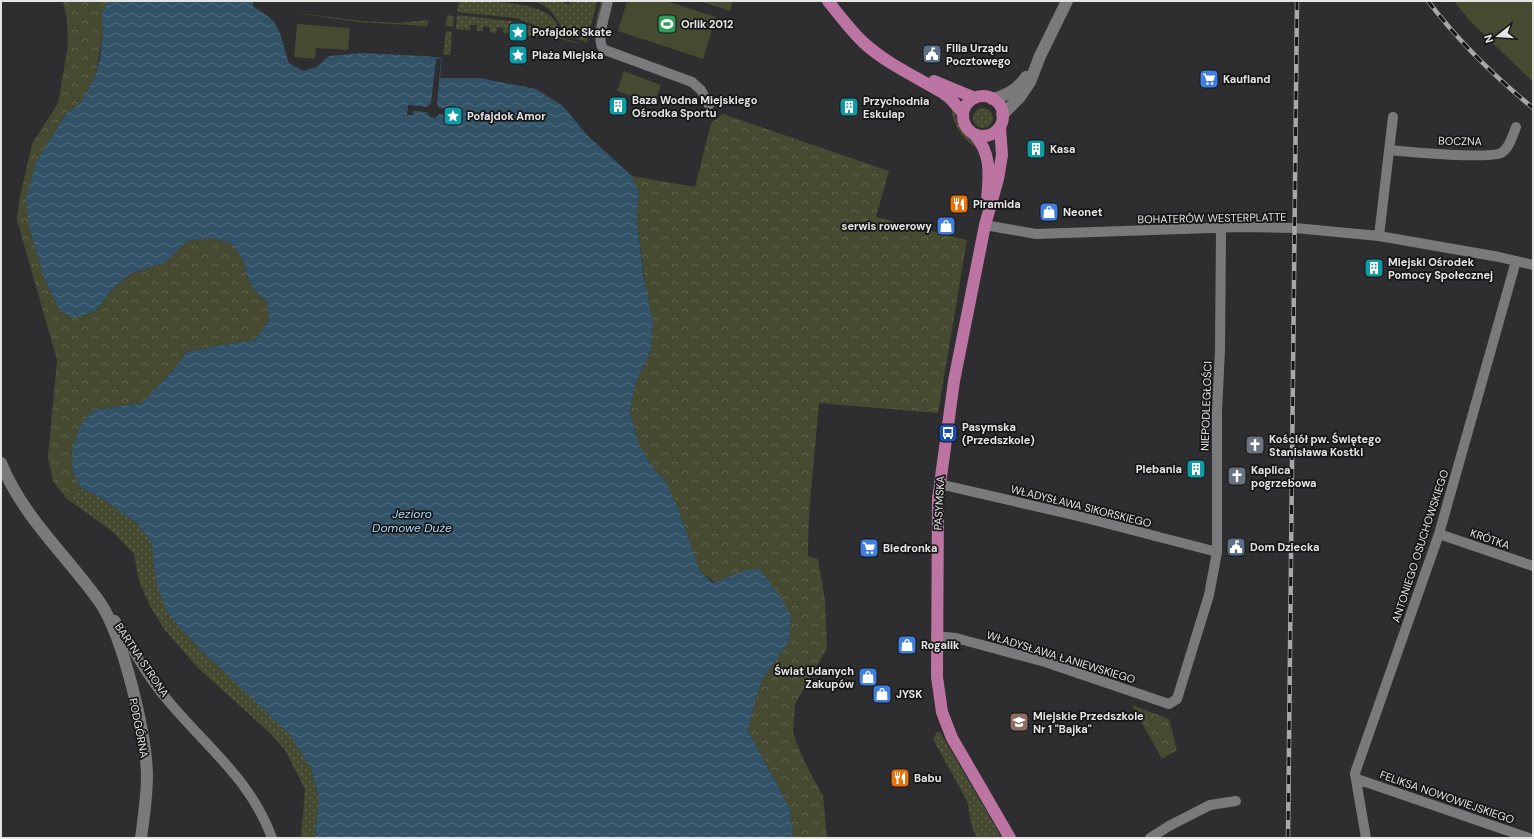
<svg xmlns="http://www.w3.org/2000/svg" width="1534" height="839" viewBox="0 0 1534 839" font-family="'DM Sans',sans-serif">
	<defs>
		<pattern id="grass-dots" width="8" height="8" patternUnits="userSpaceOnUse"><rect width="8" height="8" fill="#454a30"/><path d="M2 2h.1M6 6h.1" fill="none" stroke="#60644e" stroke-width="1.8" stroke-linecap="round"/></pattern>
		<pattern id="park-crowns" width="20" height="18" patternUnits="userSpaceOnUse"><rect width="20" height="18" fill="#454a30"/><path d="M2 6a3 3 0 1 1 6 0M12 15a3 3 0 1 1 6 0" fill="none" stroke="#60644e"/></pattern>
		<pattern id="water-waves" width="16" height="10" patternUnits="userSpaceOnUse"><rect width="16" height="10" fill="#325367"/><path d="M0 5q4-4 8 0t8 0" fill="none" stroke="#506c7d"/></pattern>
	</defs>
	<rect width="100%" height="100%" fill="#2e2d2f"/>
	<path fill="url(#grass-dots)" d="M459,1C484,1 554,0 558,28L554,32L515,18L457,12Z
		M534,1H563L568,5L571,1H597L587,42L567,36C557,21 553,7 534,1Z
		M601,1H604L595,40L593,35Z
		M289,12L362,21L398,23L428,20L427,26L358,22Z
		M447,15L454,16L453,26H446Z
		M457,15L519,22L586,46L561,39L519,35V32L516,31V34L503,33V28L497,27L496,33L490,32V27L483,26V31H477V25H470V30L456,29Z
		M446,31L452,32L450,55L443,54Z
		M951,107C957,114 956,121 961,129C966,137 974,142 980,150C963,140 953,126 951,107Z
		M973 118a10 10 0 1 1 20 0a10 10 0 1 1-20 0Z
		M82,489L102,498L136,523L151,541L168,614L200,649L289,734L311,768L319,799L315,838H301L305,789L285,750L269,732L197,667L164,629L150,606L139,581L134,554L113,532L66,498Z
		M937,732H940L1002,838H977L972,827L967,801L933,739Z"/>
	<path fill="url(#park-crowns)" d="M63,1H110L102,13L103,33L95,77L80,103L65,115L37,160L45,280L58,307L70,317L96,310L111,291L131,274L164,263L188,241L211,238L232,244L245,263L246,273L254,290L268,302L269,320L255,340L216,346L187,352L168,376L142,403L93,410L73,472L82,489L66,498L53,481L48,457L57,360L17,220L19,201L32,144L58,103L68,46L67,20Z
		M723,114L889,171L876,217L967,240L938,413L819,403C815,454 808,505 808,556L818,559L825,600L827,648L795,704L793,733L804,761L823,796L827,838H793L790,808L748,731L754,706L762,680L789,640L700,571L666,482L652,466L639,444L630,413L635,385L651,350L653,323L646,293L637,219L639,192L632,176L695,187L711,123Z
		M1132,705L1169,719L1177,750L1162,759Z"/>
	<path fill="#454a30" d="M627,1H666L716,17L703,59L618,31Z
		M699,1H733L730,11Z
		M1454,1H1533V82L1470,21Z
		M297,24L350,28L348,50L316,48L315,59L294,57Z
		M624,71L661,85L654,104L617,91Z"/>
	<path fill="url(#water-waves)" d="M108,1H253V6C259,11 268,15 273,21C282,31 284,50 289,63L303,71L317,67L329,56L363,53L424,56L442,58L440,78H480L536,89L563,106L587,135L632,176L639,192L637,219L643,274L653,323L651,350L635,385L630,413L639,444L652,466L666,482L677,506L700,571L713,583L746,570L760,569L780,596L791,615L789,641L762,680L754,706L748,731L790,808L793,838H315L319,799L311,768L289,734L200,649L168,614L157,585L151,541L136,523L102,498L82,489L73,472L72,451L80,426L93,410L142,403L168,376L187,352L216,346L255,340L269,320L268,302L254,290L246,273L245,263L232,244L211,238L188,241L164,263L130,274L111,291L96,310L80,317H70L59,309L45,280L36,250L29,225L26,199L37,160L65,115L80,103L95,77L100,58L103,33L102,13Z"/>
	<path fill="#2e2d2f" d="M436,59H441L437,104L439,108L457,110L456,120L450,119V115L439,114L435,118L430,117L426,112L413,111V115H407L408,105L427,107L431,103Z"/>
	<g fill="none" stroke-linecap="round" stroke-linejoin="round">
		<path stroke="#7a797c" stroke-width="10" d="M608,1C606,13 594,43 605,50L692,82L701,90L709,105
			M1389,150C1407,152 1487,159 1501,153C1509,149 1513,135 1516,127
			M985,225L1036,234L1240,227L1295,228L1379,236L1499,257L1533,265
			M1379,236L1393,117
			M939,484L1082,517L1217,552
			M1439,534L1533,566
			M110,621L115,620C129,642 141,666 157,687C196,739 249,774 272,838
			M936,636L956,638L1045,662L1169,704L1177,699L1209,595L1217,552V411L1220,350L1221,229
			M1357,779L1529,838
			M1150,838L1169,826L1210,805L1236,801
			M1366,838L1355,774L1356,770L1439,534L1516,261"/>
		<path stroke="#7a797c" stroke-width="12" d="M992,99C1006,96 1018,89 1026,77
			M1002,115L1020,97L1030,82L1040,56L1067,1
			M1,463C23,517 66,555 99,601C123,635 146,733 147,775C147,796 144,817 141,838"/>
		<path stroke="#bc75a2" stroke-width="12" d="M828,1C840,16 851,31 864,43C887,64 917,77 943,93L950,98L963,113
			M934,81L975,98
			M963 116a20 20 0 1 1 40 0a20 20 0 1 1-40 0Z
			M1000,128L1002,155L998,179L985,225L954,381L938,499L937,677L942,712L952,738L1010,838
			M975,135C992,155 989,175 987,200"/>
		<defs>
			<path id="rail" d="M1428,1C1458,41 1494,76 1533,108
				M1288,838L1297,1"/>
		</defs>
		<use href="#rail" stroke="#a8a7a9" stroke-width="4.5"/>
		<use href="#rail" stroke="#161617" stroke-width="3" stroke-dasharray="9" stroke-linecap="butt"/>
	</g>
	<defs>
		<symbol id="stadium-square" viewBox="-11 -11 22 22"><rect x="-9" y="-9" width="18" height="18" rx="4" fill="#2e9e5b" stroke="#161617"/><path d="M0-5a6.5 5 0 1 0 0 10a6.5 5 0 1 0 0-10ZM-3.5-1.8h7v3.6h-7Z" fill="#fff"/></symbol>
		<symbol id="sight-square" viewBox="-11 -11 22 22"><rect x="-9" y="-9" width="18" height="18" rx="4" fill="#0f9aa8" stroke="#161617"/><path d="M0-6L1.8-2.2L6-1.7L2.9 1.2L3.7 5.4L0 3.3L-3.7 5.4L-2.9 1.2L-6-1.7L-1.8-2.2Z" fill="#fff"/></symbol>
		<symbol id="civic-square" viewBox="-11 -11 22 22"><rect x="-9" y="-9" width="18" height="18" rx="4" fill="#5c6f8a" stroke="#161617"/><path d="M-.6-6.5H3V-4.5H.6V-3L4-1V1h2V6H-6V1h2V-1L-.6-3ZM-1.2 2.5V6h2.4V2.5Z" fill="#fff"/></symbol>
		<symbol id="supermarket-square" viewBox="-11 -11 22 22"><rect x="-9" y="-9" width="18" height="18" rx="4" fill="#3f7fe0" stroke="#161617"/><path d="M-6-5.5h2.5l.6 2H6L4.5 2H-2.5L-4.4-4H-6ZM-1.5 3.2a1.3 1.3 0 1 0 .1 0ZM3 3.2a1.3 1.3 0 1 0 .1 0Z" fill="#fff"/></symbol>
		<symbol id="building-square" viewBox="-11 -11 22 22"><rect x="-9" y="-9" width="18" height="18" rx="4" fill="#0f9aa8" stroke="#161617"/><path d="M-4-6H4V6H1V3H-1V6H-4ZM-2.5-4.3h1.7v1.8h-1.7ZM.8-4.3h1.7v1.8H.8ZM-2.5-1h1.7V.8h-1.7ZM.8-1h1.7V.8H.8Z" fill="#fff"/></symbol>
		<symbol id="restaurant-square" viewBox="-11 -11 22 22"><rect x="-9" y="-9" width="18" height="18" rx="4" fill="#e8710a" stroke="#161617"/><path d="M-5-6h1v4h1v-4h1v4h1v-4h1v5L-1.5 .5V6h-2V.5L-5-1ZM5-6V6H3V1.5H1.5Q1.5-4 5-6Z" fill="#fff"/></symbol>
		<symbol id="shop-square" viewBox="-11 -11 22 22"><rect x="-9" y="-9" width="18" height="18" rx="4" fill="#3f7fe0" stroke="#161617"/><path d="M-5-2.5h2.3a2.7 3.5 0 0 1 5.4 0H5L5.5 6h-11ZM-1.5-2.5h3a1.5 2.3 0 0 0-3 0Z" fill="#fff"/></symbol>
		<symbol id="bus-square" viewBox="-11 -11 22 22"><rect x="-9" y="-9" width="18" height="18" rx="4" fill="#1a4fb4" stroke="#161617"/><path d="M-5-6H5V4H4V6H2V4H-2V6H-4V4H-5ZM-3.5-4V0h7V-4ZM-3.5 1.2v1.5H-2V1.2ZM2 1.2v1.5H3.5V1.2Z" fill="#fff"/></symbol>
		<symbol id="church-square" viewBox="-11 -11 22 22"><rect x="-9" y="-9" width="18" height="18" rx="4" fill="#6b7280" stroke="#161617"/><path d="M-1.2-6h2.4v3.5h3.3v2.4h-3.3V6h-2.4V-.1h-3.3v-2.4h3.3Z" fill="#fff"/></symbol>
		<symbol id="school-square" viewBox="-11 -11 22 22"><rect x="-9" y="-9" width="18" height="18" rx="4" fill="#8d6e63" stroke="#161617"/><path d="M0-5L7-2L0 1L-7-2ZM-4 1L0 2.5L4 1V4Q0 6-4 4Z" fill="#fff"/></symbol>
	</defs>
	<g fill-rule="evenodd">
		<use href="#stadium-square" x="656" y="13" width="22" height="22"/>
		<use href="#sight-square" x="507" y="21" width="22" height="22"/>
		<use href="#civic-square" x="921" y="43" width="22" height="22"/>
		<use href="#sight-square" x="507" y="44" width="22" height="22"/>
		<use href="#supermarket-square" x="1198" y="68" width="22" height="22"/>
		<use href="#building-square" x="607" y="95" width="22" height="22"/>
		<use href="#building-square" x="838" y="96" width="22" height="22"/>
		<use href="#sight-square" x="442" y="105" width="22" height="22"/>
		<use href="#building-square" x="1025" y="138" width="22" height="22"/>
		<use href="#restaurant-square" x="948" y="193" width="22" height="22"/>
		<use href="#shop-square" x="1038" y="201" width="22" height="22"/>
		<use href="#shop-square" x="935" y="215" width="22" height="22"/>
		<use href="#building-square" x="1363" y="257" width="22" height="22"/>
		<use href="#bus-square" x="937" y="422" width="22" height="22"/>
		<use href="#church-square" x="1244" y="434" width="22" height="22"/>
		<use href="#building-square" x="1185" y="458" width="22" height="22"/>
		<use href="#church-square" x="1226" y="465" width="22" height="22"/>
		<use href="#civic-square" x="1225" y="536" width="22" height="22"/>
		<use href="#supermarket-square" x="858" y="537" width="22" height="22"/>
		<use href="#shop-square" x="896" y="634" width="22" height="22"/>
		<use href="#shop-square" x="857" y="666" width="22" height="22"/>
		<use href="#shop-square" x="871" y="683" width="22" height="22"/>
		<use href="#school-square" x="1008" y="711" width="22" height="22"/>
		<use href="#restaurant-square" x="889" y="767" width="22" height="22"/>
	</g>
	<g text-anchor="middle" stroke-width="3.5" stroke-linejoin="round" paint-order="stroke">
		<g font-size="11" font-weight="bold" fill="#e6e5e6" stroke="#161617" text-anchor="start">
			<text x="681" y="28">Orlik 2012</text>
			<text x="532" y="36">Pofajdok Skate</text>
			<text x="946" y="52">Filia Urządu<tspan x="946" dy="13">Pocztowego</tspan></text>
			<text x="532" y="59">Plaża Miejska</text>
			<text x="1223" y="83">Kaufland</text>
			<text x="632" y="104">Baza Wodna Miejskiego<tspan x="632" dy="13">Ośrodka Sportu</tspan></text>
			<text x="863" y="105">Przychodnia<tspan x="863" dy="13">Eskulap</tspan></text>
			<text x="467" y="120">Pofajdok Amor</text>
			<text x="1050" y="153">Kasa</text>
			<text x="973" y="208">Piramida</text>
			<text x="1063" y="216">Neonet</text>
			<text x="932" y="230" text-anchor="end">serwis rowerowy</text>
			<text x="1388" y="266">Miejski Ośrodek<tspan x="1388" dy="13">Pomocy Społecznej</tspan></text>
			<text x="962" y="431">Pasymska<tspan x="962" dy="13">(Przedszkole)</tspan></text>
			<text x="1269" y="443">Kościół pw. Świętego<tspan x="1269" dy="13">Stanisława Kostki</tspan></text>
			<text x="1182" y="473" text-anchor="end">Plebania</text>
			<text x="1251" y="474">Kaplica<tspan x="1251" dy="13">pogrzebowa</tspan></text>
			<text x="1250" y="551">Dom Dziecka</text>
			<text x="883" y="552">Biedronka</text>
			<text x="921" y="649">Rogalik</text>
			<text x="854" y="675" text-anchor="end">Świat Udanych<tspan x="854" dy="13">Zakupów</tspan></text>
			<text x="896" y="698">JYSK</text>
			<text x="1033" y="720">Miejskie Przedszkole<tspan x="1033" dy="13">Nr 1 "Bajka"</tspan></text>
			<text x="914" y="782">Babu</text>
		</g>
		<g font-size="11" fill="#e6e5e6" stroke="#161617">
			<text transform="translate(1460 141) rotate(1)" y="4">BOCZNA</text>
			<text transform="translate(1212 218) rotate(-1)" y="4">BOHATERÓW WESTERPLATTE</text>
			<text transform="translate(1206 406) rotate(-88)" y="4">NIEPODLEGŁOŚCI</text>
			<text transform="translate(939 503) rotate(-87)" y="4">PASYMSKA</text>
			<text transform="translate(1081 506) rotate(14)" y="4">WŁADYSŁAWA SIKORSKIEGO</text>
			<text transform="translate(1490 539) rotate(19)" y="4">KRÓTKA</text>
			<text transform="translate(1420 546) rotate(-72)" y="4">ANTONIEGO OSUCHOWSKIEGO</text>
			<text transform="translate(1061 657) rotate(17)" y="4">WŁADYSŁAWA ŁANIEWSKIEGO</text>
			<text transform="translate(142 660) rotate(56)" y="4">BARTNA STRONA</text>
			<text transform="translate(139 728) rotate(79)" y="4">PODGÓRNA</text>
			<text transform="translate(1447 797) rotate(19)" y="4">FELIKSA NOWOWIEJSKIEGO</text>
		</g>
		<g font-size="12" font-style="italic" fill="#aad9f7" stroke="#161617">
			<text x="412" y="518">Jezioro<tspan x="412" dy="14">Domowe Duże</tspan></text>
		</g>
	</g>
	<rect width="1534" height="839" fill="none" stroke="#e6e5e6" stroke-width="4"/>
	<g transform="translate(1498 36) rotate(253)" stroke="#161617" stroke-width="3" paint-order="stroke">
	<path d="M0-3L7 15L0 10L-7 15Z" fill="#e6e5e6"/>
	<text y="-6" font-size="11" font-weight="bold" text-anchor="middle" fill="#e6e5e6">N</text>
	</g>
</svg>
